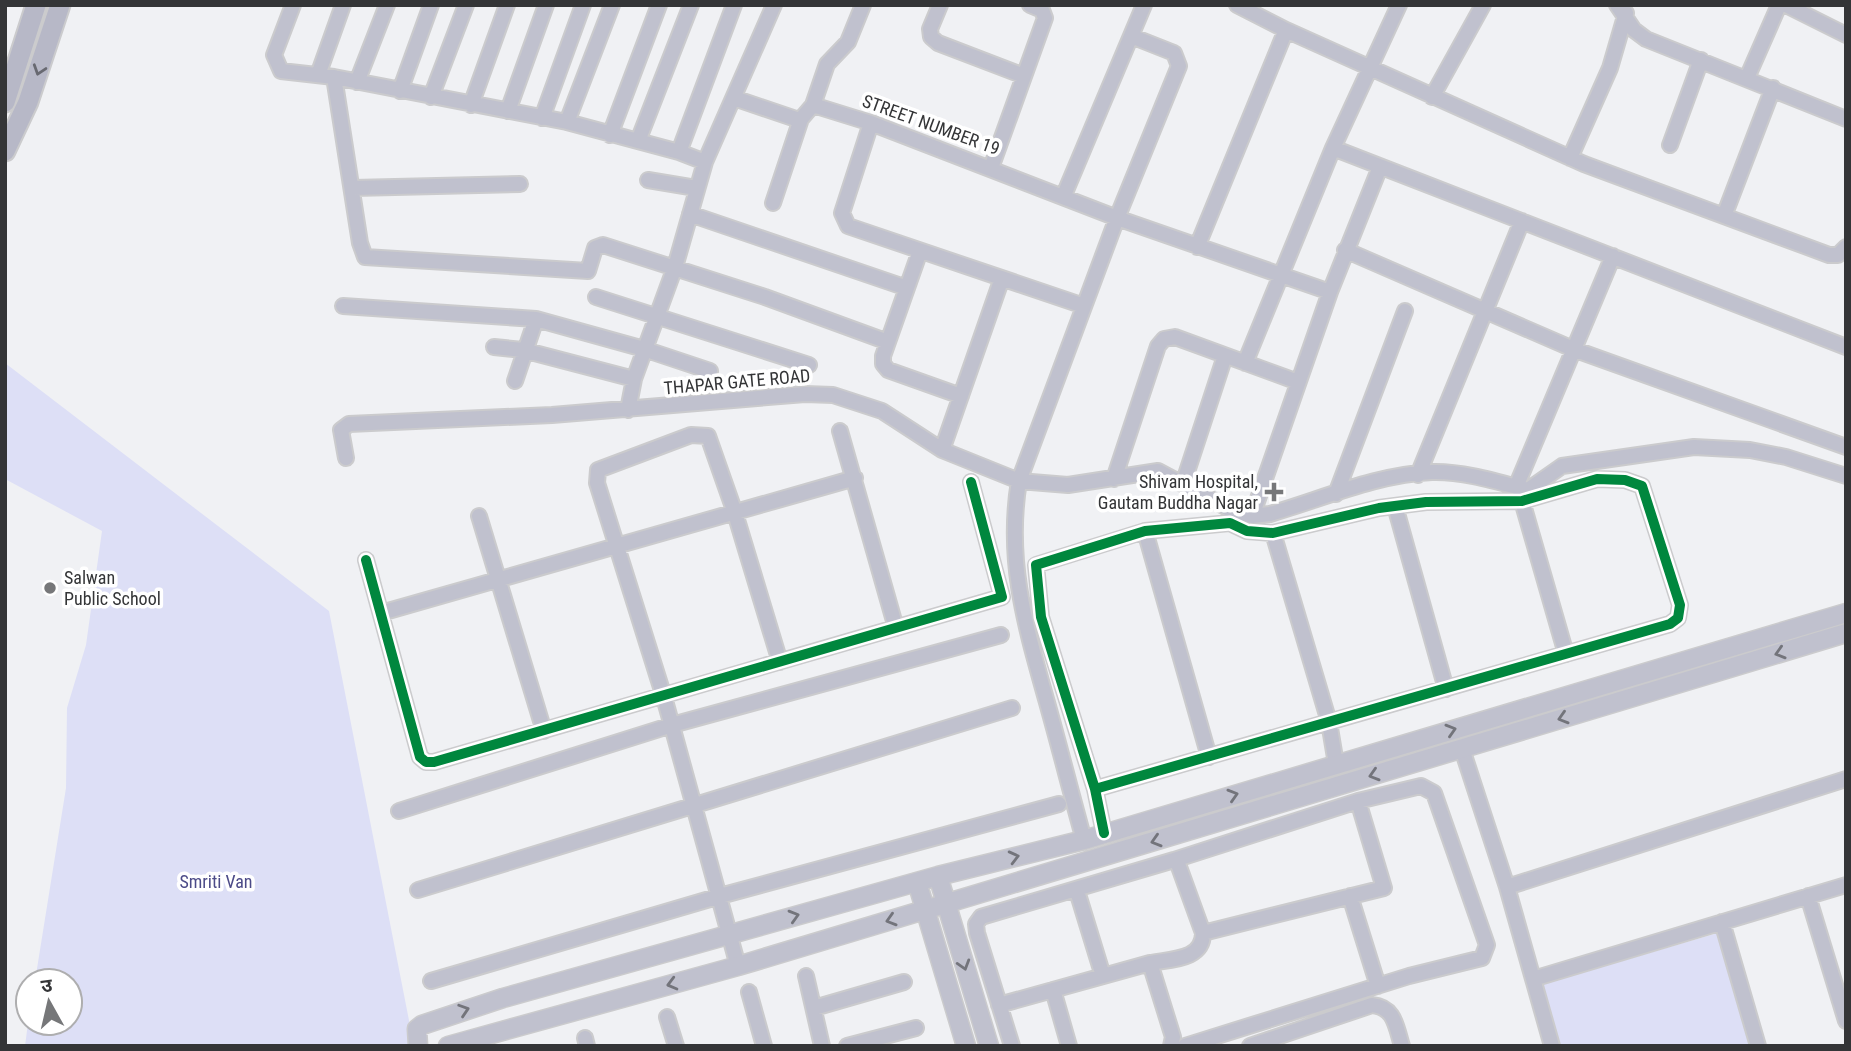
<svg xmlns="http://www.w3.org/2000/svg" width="1851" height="1051" viewBox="0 0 1851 1051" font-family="'Roboto Condensed','Noto Sans Devanagari',sans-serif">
	<rect width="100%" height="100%" fill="#f0f1f4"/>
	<path fill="#dddff6" d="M5,363L329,611L414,1046H25L28,1023H70V981H35L66,788L67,708L86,645L102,531L5,479Z
		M1718,933L1751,1046H1560L1542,984Z"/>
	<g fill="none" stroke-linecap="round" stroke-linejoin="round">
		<defs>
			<path id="minor" d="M293,5L274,55L281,71L334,77L567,122L679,152L705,162
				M940,5L930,29L931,37L938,43L1024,76
				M1237,5L1286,30
				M1617,5L1634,30L1646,39L1846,119
				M1786,5L1846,35
				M318,75L343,5
				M334,77L360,243L365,257L588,271L595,248L603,245L765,297L888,342
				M1747,78L1779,5
				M357,82L387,5
				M400,91L431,5
				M431,97L466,5
				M1432,97L1483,5
				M734,98L796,119H801L813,105L871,123L1117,218L1330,292
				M471,105L507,5
				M813,105L827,64L848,42L863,5
				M508,111L546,5
				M542,118L583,5
				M567,122L612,5
				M871,123L842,213L848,226L1084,306
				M610,135L659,5
				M638,141L691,5
				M1670,145L1701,60
				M1333,148L1846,347
				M679,152L734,5
				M1570,158L1610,68L1626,13
				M991,168L1045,18L1042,10L1030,5
				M648,180L696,188
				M353,188L520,184
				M1064,195L1144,5
				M773,203L801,119
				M690,214L907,288
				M1724,216L1773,88
				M1197,247L1286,30L1584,164L1829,255H1838L1846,247
				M1345,250L1573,349L1846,447
				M920,251L883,356V364L888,370L961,396
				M596,297L809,365
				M343,306L536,319L644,349L710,371
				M494,347L523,350L634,379
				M1245,363L1333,148L1399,5
				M515,381L536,319
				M628,410L634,379L675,267L705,162L774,5
				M840,431L896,628
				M942,450L1002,278
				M346,458L341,430L349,424L552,415L805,394L833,395L882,411L942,450L1019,481L1068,485L1158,471L1235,512L1252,516L1270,514C1322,499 1378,474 1432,472C1463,471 1498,482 1528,490L1562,466L1694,447L1750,450L1786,457L1846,476
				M1418,475L1522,221
				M1114,479L1158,346L1164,339L1175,337L1298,382
				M1183,484L1225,356
				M1516,487L1613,256
				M1336,494L1405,311
				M1522,501L1566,654
				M1395,506L1446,689
				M479,516L544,731
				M1252,516L1330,292L1380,167
				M1145,531L1209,757
				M1273,533L1329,722L1336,764
				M366,560L420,757L426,762H434L1002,597L971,482
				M381,613L855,478
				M1462,749L1507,887L1552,1046
				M1095,789L1670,624L1678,618L1680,605L1642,486L1625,480L1597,479L1522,501L1426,502L1379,508L1273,533L1247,531L1230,523L1145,531L1036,565L1041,617L1095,789L1104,833
				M399,811L672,725L1001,635
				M1084,840C1071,793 1059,745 1046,699C1025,624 1006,560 1019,481L1117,218L1179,66L1174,53L1131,36
				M1174,860L1358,801L1421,786L1434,793L1487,945L1482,958L1409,976L1185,1046
				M1507,887L1846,779
				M418,890L1012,708
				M1077,891L1103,976
				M1350,896L1378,986
				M1808,896L1846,1021
				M1722,922L1758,1046
				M1203,933L1384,888L1358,801
				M738,966L664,697L597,483L598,470L691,435L708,436L734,510L780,662
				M806,976L822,1046
				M1533,979L1846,885
				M431,981L720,896L1059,804
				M1053,990L1069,1046
				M749,992L764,1046
				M999,1005L1150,963
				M814,1008L904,982
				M667,1017L676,1046
				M585,1038L587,1046
				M847,1046L916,1028
				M1012,1046L977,933L976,924L981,917L1174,860L1178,864L1203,933C1203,960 1172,959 1150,963L1173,1037L1171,1046
				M1250,1046L1372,1005C1395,1007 1396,1027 1402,1046"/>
			<path id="tertiary" d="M938,876L989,1046
				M917,882L966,1046
				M418,1046L417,1029L422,1025L503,998L938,876L1084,840L1846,613
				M448,1046L738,966L1846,633"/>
			<path id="secondary" d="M5,102L36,5
				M5,151L28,102L60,5"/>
		</defs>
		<use href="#minor" stroke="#cbcbcd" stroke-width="18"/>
		<use href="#tertiary" stroke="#cbcbcd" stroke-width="21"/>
		<use href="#secondary" stroke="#cbcbcd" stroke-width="23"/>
		<use href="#minor" stroke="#c0c1ce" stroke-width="14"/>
		<use href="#tertiary" stroke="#c0c1ce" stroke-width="18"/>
		<use href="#secondary" stroke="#b7b8c7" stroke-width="19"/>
		<defs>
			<path id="cycleway" d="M366,560L420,757L426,762H434L1002,597L971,482
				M1095,789L1670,624L1678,618L1680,605L1642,486L1625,480L1597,479L1522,501L1426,502L1379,508L1273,533L1247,531L1230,523L1145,531L1036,565L1041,617L1095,789L1104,833"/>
		</defs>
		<use href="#cycleway" stroke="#fff" stroke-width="15"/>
		<use href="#cycleway" stroke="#00873e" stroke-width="10"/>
	</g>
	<defs><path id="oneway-chevron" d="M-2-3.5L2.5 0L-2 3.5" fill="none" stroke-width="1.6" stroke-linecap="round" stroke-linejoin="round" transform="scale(1.75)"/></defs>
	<use stroke="#686971" href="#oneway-chevron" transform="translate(39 70) rotate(108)"/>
	<g stroke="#73747b">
		<use href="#oneway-chevron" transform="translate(1780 653) rotate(163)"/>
		<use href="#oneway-chevron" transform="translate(1563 718) rotate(163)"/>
		<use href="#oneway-chevron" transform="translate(1451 730) rotate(-17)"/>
		<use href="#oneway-chevron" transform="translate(1374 775) rotate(163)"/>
		<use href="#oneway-chevron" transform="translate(1233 795) rotate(-17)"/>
		<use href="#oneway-chevron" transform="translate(1156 841) rotate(163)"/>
		<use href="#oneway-chevron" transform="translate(1014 857) rotate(-14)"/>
		<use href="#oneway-chevron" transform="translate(794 916) rotate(-16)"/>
		<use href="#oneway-chevron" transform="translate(891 920) rotate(163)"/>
		<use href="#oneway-chevron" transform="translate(964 965) rotate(73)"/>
		<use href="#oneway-chevron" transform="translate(672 984) rotate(165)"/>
		<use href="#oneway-chevron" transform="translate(464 1010) rotate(-18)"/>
	</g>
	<g fill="#767779" stroke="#fff" stroke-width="2.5">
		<path d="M1270.5 481.5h7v7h7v7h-7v7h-7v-7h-7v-7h7z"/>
		<circle cx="50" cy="588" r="7"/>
	</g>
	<g text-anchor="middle" stroke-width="7" stroke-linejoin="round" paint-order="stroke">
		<g font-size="18" fill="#343537" stroke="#fff">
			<text transform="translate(931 125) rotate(20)" y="6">STREET NUMBER 19</text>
			<text transform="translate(737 382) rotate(-5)" y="6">THAPAR GATE ROAD</text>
		</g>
		<g font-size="18" fill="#343537" stroke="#fff" text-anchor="end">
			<text x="1258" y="488">Shivam Hospital,<tspan x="1258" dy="21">Gautam Buddha Nagar</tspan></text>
			<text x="64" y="584" text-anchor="start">Salwan<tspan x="64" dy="21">Public School</tspan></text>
		</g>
		<g font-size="18" fill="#4c4b88" stroke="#fff">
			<text x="216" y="888">Smriti Van</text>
		</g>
	</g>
	<rect width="1851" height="1051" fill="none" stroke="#343537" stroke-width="14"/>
	<g transform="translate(49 1002) rotate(352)"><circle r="33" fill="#ffffff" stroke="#aeaeaf" stroke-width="2"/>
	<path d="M0-5L12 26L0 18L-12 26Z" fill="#767779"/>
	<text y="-10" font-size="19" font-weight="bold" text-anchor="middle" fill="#343537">उ</text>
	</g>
</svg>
